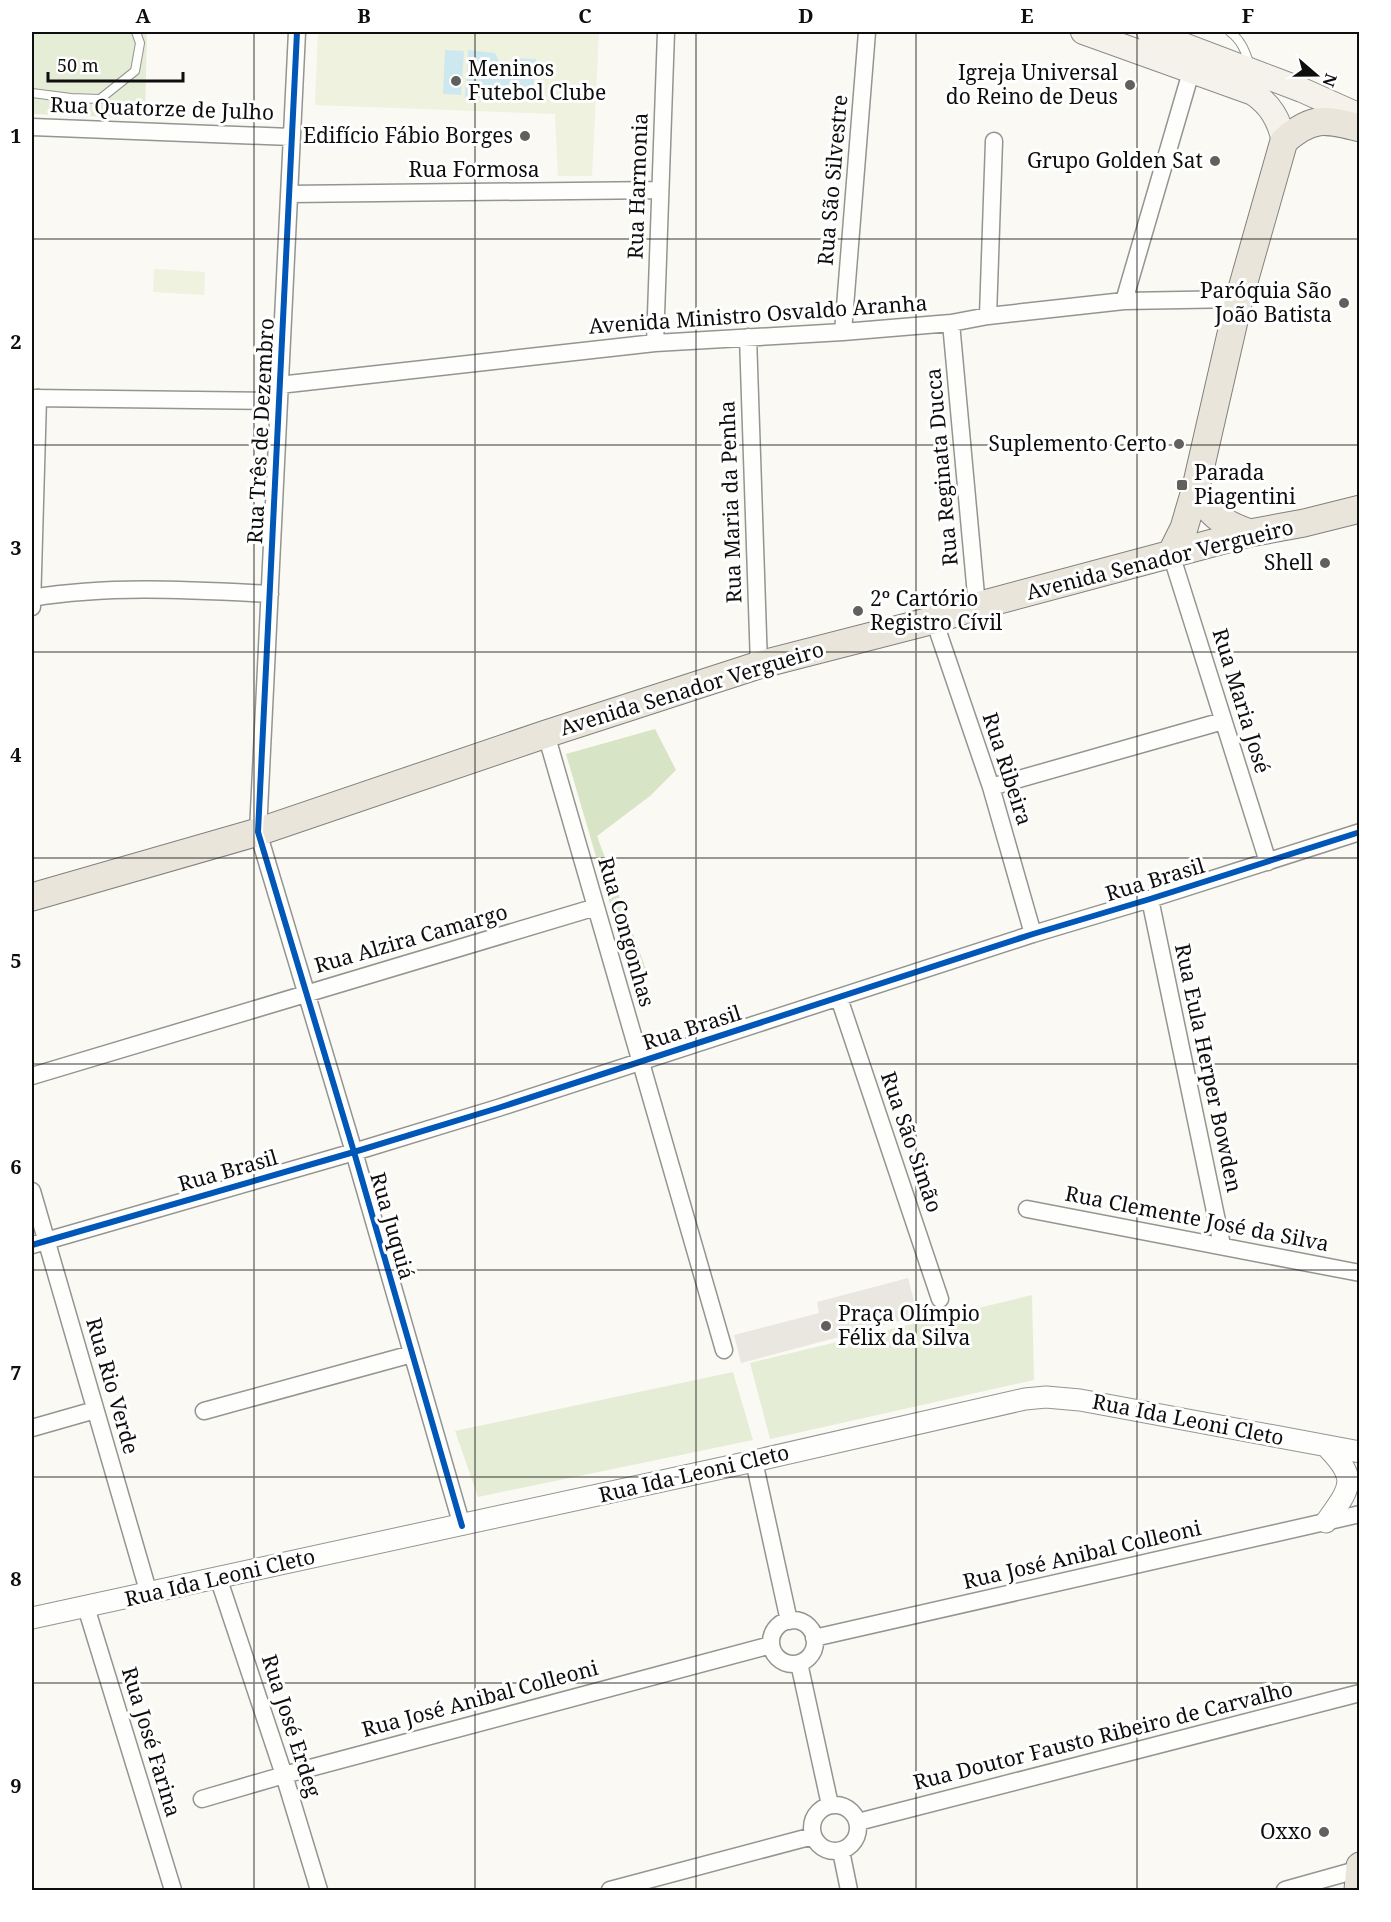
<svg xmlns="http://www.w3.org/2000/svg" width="1391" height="1922" viewBox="0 0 1391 1922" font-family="'Noto Serif',serif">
	<rect width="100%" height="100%" fill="#faf9f3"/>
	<path fill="#e6edd6" d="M32,32H147L145,118L32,114Z
		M1032,1295L1034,1380L770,1439L750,1363Z
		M733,1372L753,1440L478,1497L455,1431Z"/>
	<path fill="#d7e4c5" d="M655,729L676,770L650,796L597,836L647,972L632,979L566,754Z"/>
	<path fill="#eef2df" d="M318,32H599L592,176H558L555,114L315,105Z
		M154,269L205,272L204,295L153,292Z"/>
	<path fill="#eae7e0" d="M908,1278L918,1316L741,1363L734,1335L819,1313L817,1302Z"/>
	<path fill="#cee8f0" d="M445,50L464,51L461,95L443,94Z
		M468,50L495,53L502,67L513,68V58L536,59L532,101L465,97Z"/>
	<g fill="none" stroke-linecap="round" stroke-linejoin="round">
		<defs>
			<path id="service" d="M1230,32C1242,41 1245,51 1250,65
				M32,93L71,98L100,99L135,71L140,43L136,32"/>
			<path id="minor" d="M297,32L258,832L354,1152L462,1526
				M32,127L291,137
				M289,194L660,190
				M1124,301L1191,72
				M988,316L994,141
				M951,323L977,606
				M843,332L867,32
				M748,337L759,665
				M655,343L666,32
				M279,385L655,343L843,332L951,323L988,316L1124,301L1239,299
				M32,398L278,401
				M1171,554L1268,862
				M32,598C111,585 190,590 270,594
				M32,607L38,398
				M934,620L991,787L1033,934
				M546,734L724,1350
				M991,787L1223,721
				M1150,899L1222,1245
				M839,998L940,1299
				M32,1076L596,907
				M32,1191L149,1594
				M1027,1209L1360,1273
				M32,1245L354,1152L498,1108L1033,934L1150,899L1360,832
				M204,1411L412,1354
				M32,1428L95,1410
				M754,1461L789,1621
				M218,1577L284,1775L319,1890
				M86,1607L173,1890
				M771 1642a22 22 0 1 1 44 0a22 22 0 1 1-44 0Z
				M814,1638L1360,1514
				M799,1663L830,1805
				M202,1799L284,1775L771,1645
				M812 1828a23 23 0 1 1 46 0a23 23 0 1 1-46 0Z
				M858,1822L1360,1693
				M841,1851L849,1890
				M610,1890L813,1836
				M1285,1890L1360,1869"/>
			<path id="tertiary" d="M1326,1446C1359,1479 1351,1487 1326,1522
				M32,1618L754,1461L1025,1399L1046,1397L1080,1400L1360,1452"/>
			<path id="secondary" d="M1083,32L1253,93C1271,105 1279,120 1284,141
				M1149,32L1302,90L1360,116"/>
			<path id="primary" d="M1196,487C1208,514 1223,524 1250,533
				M1171,554L1184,528L1196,487L1239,299L1284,141C1312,116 1325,119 1360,128
				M32,897L258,832L546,734L759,665L934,620L977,606L1250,533L1304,523L1360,509
				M1358,1890L1360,1866"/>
		</defs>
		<use href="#service" stroke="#949491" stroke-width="10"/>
		<use href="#minor" stroke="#949491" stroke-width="19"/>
		<use href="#tertiary" stroke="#949491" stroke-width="23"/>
		<use href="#secondary" stroke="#8b8a88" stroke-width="26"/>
		<use href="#primary" stroke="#82817e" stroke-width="29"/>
		<use href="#service" stroke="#fefefd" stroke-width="8"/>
		<use href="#minor" stroke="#fefefd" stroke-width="16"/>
		<use href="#tertiary" stroke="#fefefd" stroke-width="21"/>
		<use href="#secondary" stroke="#f4f2ea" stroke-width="24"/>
		<use href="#primary" stroke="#eae5db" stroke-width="27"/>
		<defs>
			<path id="cycleway" d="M297,32L258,832L354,1152L462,1526
				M32,1245L354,1152L498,1108L1033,934L1150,899L1360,832"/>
		</defs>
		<use href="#cycleway" stroke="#fff" stroke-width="10"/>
		<use href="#cycleway" stroke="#0057b8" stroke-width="6"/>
	</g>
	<path fill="none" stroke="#0e0e0e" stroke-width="1.5" stroke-opacity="0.55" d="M254,32V1890M475,32V1890M696,32V1890M916,32V1890M1137,32V1890M32,239H1360M32,445H1360M32,652H1360M32,858H1360M32,1064H1360M32,1270H1360M32,1477H1360M32,1683H1360"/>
	<g fill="#61605e" stroke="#fff" stroke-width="2">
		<circle cx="456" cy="81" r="6"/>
		<circle cx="1130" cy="85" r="6"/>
		<circle cx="525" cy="136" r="6"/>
		<circle cx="1215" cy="161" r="6"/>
		<circle cx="1344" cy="303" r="6"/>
		<circle cx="1179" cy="444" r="6"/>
		<rect x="1176" y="479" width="12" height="12" rx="3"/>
		<circle cx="1325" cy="563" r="6"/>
		<circle cx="858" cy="611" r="6"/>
		<circle cx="826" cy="1326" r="6"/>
		<circle cx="1324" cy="1832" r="6"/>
	</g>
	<g text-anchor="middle" stroke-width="6" stroke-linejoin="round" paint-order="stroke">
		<g font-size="21" fill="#0e0e0e" stroke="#fff" text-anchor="end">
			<text x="468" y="76" text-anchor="start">Meninos<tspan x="468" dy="24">Futebol Clube</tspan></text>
			<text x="1118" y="80">Igreja Universal<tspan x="1118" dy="24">do Reino de Deus</tspan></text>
			<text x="513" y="143">Edifício Fábio Borges</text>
			<text x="1203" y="168">Grupo Golden Sat</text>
			<text x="1332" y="298">Paróquia São<tspan x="1332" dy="24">João Batista</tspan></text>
			<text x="1167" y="451">Suplemento Certo</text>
			<text x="1194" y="480" text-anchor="start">Parada<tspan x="1194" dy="24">Piagentini</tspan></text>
			<text x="1313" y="570">Shell</text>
			<text x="870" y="606" text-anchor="start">2º Cartório<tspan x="870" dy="24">Registro Cívil</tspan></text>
			<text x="838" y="1321" text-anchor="start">Praça Olímpio<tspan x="838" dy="24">Félix da Silva</tspan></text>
			<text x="1312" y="1839">Oxxo</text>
		</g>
		<g font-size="21" fill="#0e0e0e" stroke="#fff">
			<text transform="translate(162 109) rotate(2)" y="7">Rua Quatorze de Julho</text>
			<text x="474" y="177">Rua Formosa</text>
			<text transform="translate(833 180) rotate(-85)" y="7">Rua São Silvestre</text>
			<text transform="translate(638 186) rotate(-88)" y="7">Rua Harmonia</text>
			<text transform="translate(758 315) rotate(-4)" y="7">Avenida Ministro Osvaldo Aranha</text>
			<text transform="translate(261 431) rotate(-87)" y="7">Rua Três de Dezembro</text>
			<text transform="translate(942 467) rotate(-95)" y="7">Rua Reginata Ducca</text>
			<text transform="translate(731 502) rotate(-92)" y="7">Rua Maria da Penha</text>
			<text transform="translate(1160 560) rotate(-14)" y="7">Avenida Senador Vergueiro</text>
			<text transform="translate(692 689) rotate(-17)" y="7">Avenida Senador Vergueiro</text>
			<text transform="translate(1241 701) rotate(73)" y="7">Rua Maria José</text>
			<text transform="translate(1007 769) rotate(72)" y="7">Rua Ribeira</text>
			<text transform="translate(1155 880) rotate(-17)" y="7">Rua Brasil</text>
			<text transform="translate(626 932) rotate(74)" y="7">Rua Congonhas</text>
			<text transform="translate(411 939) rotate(-16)" y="7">Rua Alzira Camargo</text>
			<text transform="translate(692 1028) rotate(-18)" y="7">Rua Brasil</text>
			<text transform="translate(1208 1068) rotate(78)" y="7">Rua Eula Herper Bowden</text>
			<text transform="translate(911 1142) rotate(71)" y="7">Rua São Simão</text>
			<text transform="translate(228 1171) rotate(-16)" y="7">Rua Brasil</text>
			<text transform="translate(1197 1219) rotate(11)" y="7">Rua Clemente José da Silva</text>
			<text transform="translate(392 1226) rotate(74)" y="7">Rua Juquiá</text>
			<text transform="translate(112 1386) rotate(74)" y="7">Rua Rio Verde</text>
			<text transform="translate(1188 1420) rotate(11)" y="7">Rua Ida Leoni Cleto</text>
			<text transform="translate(694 1474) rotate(-13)" y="7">Rua Ida Leoni Cleto</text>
			<text transform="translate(1082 1555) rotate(-13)" y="7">Rua José Anibal Colleoni</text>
			<text transform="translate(220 1578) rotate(-13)" y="7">Rua Ida Leoni Cleto</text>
			<text transform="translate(480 1699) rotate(-15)" y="7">Rua José Anibal Colleoni</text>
			<text transform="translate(291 1726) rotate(72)" y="7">Rua José Erdeg</text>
			<text transform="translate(1103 1736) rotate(-14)" y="7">Rua Doutor Fausto Ribeiro de Carvalho</text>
			<text transform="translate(151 1742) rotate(73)" y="7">Rua José Farina</text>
		</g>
	</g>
	<rect width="1391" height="1922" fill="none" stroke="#ffffff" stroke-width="66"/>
	<g transform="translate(1316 75) rotate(110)" stroke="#ffffff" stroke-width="4.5" paint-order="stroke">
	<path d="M0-4.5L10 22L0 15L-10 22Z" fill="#0e0e0e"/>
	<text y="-9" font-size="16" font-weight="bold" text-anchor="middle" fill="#0e0e0e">N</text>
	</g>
	<path d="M48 72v9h135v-9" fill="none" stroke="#0e0e0e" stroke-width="3"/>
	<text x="57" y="72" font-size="18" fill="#0e0e0e" stroke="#ffffff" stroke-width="4.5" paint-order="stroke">50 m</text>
	<rect x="33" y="33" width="1325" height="1856" fill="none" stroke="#0e0e0e" stroke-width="2"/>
	<g font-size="20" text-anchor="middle" font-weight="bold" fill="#0e0e0e">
		<text x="143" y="23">A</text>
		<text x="364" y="23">B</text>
		<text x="585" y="23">C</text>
		<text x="806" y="23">D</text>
		<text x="1027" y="23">E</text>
		<text x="1248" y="23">F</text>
		<text x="16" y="143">1</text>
		<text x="16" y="349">2</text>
		<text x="16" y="555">3</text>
		<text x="16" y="762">4</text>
		<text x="16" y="968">5</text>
		<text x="16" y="1174">6</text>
		<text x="16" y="1380">7</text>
		<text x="16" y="1586">8</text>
		<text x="16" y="1793">9</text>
	</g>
</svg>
